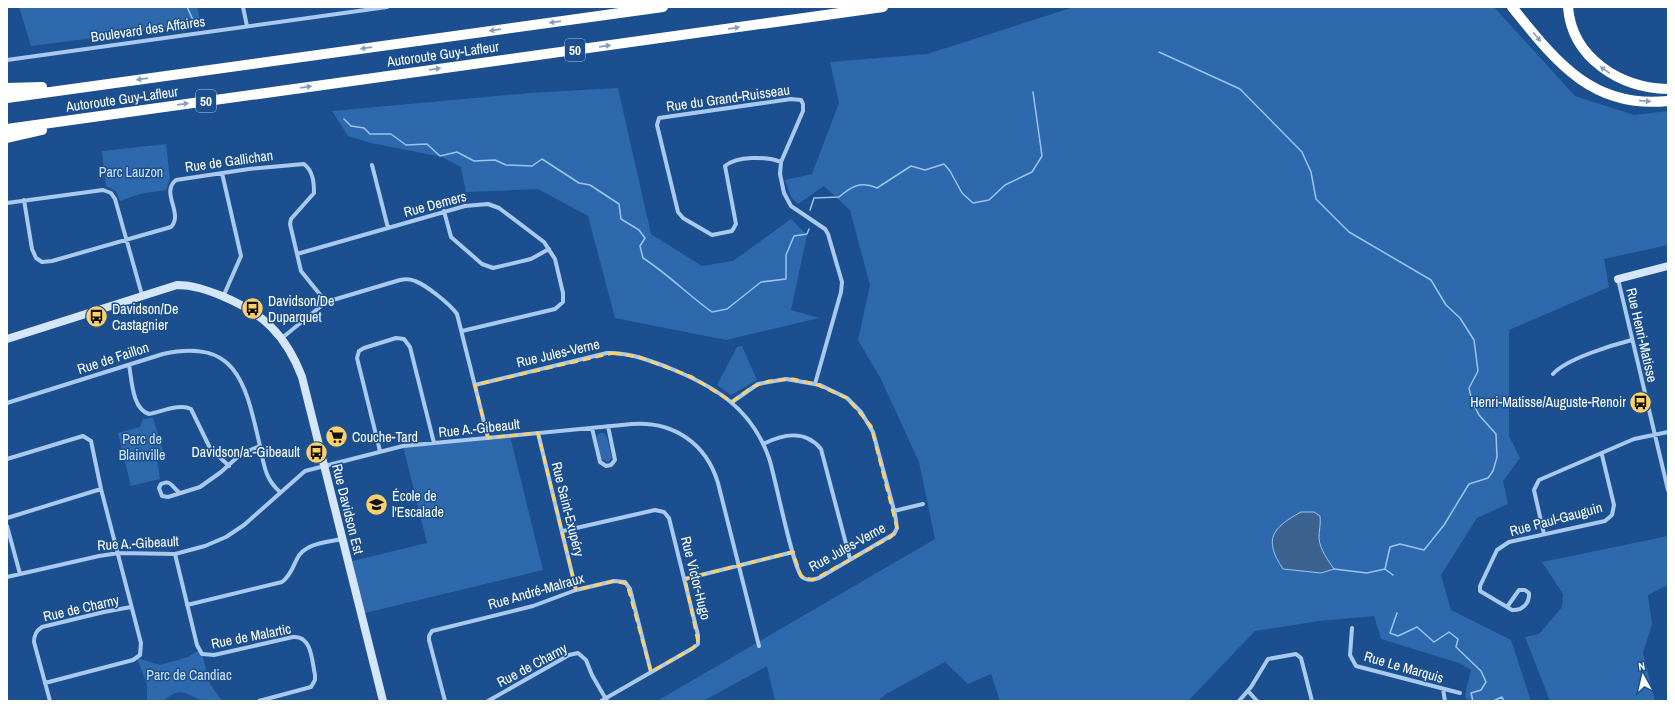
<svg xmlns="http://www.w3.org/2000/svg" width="1675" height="708" viewBox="0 0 1675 708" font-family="'Archivo Narrow',sans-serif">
	<rect width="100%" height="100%" fill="#1b4f8f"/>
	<path fill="#2e69ad" d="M19,7H197L201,24L31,46Z
		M1074,7H1494L1575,96L1634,115L1668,111V245L1604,259L1609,287L1509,330V436L1520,458L1503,481L1508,504L1477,518L1441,575L1451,610L1511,640L1531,701H1467L1465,695L1471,670L1459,663L1381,639L1374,616L1319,621L1255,631L1188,701H1000L991,674L968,684L945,662L886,694L878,701H775L767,666L703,701H657L935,539L919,462L881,379L858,340L870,285L850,210L824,186L798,204L791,197L785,180L812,174L839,103L830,62L927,54Z
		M618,88L651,234L702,266L733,261L791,219L807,235L791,310L819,318L726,340L615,318L588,216L538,189L466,192L461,167L442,157L371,143L348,136L332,111L529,93Z
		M166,144L170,178L166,190L140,194L120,201L116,191L106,186L102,151Z
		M742,346L757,380L731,395L717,385L737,347Z
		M153,418L163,451L157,460L160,479L131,486L118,433L140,427L143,419Z
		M600,433H604L607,437L612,458L608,462L601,459L597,436Z
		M510,436L543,570L361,614L348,562L427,543L403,446Z
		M1668,536V585L1648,595L1652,624L1643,653L1655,701H1550L1525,637L1539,634L1562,607L1563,594L1542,562Z
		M199,650L202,654L210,684L222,701C217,701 211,702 206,701C188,698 182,683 164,701H147V685L137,658L160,665L188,657Z"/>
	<path fill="#3c6290" stroke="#9cc4f0" d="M1301,512H1314L1320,516C1321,524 1319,530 1319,538C1320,550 1328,560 1334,569L1321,573L1283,569C1263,539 1272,528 1301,512Z"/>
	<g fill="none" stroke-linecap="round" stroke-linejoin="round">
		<path stroke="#9cc4f0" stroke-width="1.5" d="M187,7L194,22H199
			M1159,52L1240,89L1302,152L1311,172L1316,199L1349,232L1431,280L1446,305L1460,318L1474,340L1478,371L1469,388L1472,401L1479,415L1496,434L1497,457L1493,471L1488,478L1469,484L1444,525L1424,550L1400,544L1390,547L1385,569L1393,575
			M344,119L351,126L364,128L370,134H391L406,145L427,144L440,156L457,152L474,161L495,160L506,165L532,166L542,159L579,183L590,185L619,204L621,219L639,230L645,238L640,246L643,258C668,274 688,295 712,312L727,309L761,282L786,279V255L794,236L807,234L809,229
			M810,210L814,198L839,197C852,186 860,181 877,188L911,166L925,170L944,164L950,171L962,193L973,203L989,200L1005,185L1032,172L1042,156L1033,92
			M1334,569L1367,573L1385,569
			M1397,613L1390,633L1398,636L1417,627L1434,642L1449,632L1458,639L1456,647L1481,671L1486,682L1481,690L1471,693L1473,701
			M1493,701L1502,697L1504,701"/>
		<path stroke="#a9c9ee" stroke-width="4" d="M243,7L247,26
			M7,60L387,7
			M781,162C766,156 737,156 725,166L736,224L732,231L712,235L683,218L678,212L657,125L659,118L791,99L801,100L803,104V111L781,162L780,174L784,193L791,206L825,229L828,234L842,282L841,292L815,384
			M372,165L388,228
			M222,173L241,256L223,297
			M24,200L32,249L36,258L42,262L52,261L171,227C184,213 160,193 176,180L249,169L304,164C313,171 314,182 314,193L291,219L290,224L301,271L326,302
			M7,203L103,190L111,193L115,199L142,295
			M444,211L451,237L482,264L493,268L531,259L549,249
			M297,254L465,206L488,204L499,208L544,242L555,259L563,293V302L555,309L462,331
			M1618,279L1668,490
			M282,338L326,302L400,280C405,279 410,279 415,281C426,285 450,304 457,314L488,438
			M129,365C132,380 132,409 149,414C161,412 180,403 191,409L210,448L229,466
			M1553,374C1566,359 1612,345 1632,340
			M475,385L607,353C628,352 648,360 667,367C714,386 751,407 769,458C775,476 793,569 802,577C807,581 813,580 819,578L894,534L897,528L895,514L873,432L861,412L847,398L820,385L786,379L758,384L732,402
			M7,403L163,354C239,337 246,387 260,446C264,465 265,479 280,492
			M592,428L600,462L606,466L611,465L615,460L608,426
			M538,433L576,590
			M763,444C783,434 805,429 821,449L850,559
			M380,451L357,358L359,351L364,348L396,338L404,339L410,347L434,443
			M7,459L83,436L91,441L101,489L141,643L140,655L133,660L45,683
			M180,493C172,488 172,479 161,484L159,488L162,496L168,497L200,487L221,472L241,454L260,446
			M894,511L923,504
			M7,518L101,489
			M7,526L20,574
			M563,531L655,510L664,512L669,518L698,635V644L693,648L601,701
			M1544,534L1534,490L1539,480L1634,439L1668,432
			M175,554L197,645L202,654L214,655L293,637C312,635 312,662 315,675V680L311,687L259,701
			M7,577L99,556L119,553L175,554L205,546L226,537L244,525L305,471L403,446L632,424C673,421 706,443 718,483L759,646
			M685,579L793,552
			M187,605L282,582C291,575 292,568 297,559C304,543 328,542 342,539
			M1507,607L1519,590H1525L1529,593C1530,604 1521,611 1512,610L1480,591V586L1497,550L1509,542L1605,521L1612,515L1614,505L1602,455
			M1352,628L1350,655L1356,666L1460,693
			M1443,689L1445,701
			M1248,691L1257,701
			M50,701L34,642C34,635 36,631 42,627L104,612L131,607
			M445,701L429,640V636L432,631L533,606L576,590L614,581L625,582L630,589L651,672
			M488,701L569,655L578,653L586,660L592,675L607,701
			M1239,701L1251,687L1268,659L1296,654L1301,658L1312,701"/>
		<path stroke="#d6e6fa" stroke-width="8" d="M1618,279L1668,266
			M7,339L177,285C193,285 207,290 222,296C263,313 286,335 302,377L383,701"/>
		<path stroke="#fff" stroke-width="10" d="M1512,7C1555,60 1591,109 1668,101
			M1568,7C1572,58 1620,88 1668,89
			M7,88L42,87
			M7,98L663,7
			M7,129L883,7
			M7,138L42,130"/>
	</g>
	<defs><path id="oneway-solid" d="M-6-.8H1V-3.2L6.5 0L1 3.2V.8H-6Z"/></defs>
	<g fill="#829ec1">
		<use href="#oneway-solid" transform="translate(555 22) rotate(172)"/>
		<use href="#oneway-solid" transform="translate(734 28) rotate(-8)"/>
		<use href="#oneway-solid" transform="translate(495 30) rotate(172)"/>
		<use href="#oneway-solid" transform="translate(1537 37) rotate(51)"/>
		<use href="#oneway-solid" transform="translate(605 46) rotate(-8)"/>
		<use href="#oneway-solid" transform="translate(366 48) rotate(172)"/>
		<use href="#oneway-solid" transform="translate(435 69) rotate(-8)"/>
		<use href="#oneway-solid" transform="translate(1605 70) rotate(-146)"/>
		<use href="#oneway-solid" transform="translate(142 79) rotate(172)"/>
		<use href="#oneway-solid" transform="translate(306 87) rotate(-8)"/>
		<use href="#oneway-solid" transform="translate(1645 101) rotate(4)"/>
		<use href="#oneway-solid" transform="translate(183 104) rotate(-8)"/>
	</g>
	<path fill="none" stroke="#ffd166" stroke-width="3" stroke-dasharray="8 5" stroke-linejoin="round" d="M613,353L639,357L692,377L732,402L752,387L769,381L793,379L815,384L847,398L871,426L897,528L891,537L813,580L801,576L793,552L685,579L698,642L693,648L651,672L627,584L614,581L576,590L538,433L488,438L475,385Z"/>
	<defs>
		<symbol id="bus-disc" viewBox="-11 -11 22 22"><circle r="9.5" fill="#ffd166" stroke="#1b4f8f"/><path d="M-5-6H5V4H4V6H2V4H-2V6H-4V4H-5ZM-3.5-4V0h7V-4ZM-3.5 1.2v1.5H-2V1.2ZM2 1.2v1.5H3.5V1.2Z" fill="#111"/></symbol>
		<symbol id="supermarket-disc" viewBox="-11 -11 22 22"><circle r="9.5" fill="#ffd166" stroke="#1b4f8f"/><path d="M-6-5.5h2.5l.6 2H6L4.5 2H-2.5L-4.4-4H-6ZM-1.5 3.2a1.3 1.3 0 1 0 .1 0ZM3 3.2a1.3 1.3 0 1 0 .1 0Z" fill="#111"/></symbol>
		<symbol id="school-disc" viewBox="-11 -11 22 22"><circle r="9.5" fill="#ffd166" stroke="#1b4f8f"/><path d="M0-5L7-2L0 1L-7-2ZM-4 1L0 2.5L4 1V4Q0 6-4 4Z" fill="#111"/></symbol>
	</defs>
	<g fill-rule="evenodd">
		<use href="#bus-disc" x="240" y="296" width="25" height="25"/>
		<use href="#bus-disc" x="84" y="304" width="25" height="25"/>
		<use href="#bus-disc" x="1628" y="390" width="25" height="25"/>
		<use href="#supermarket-disc" x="324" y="424" width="25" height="25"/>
		<use href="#bus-disc" x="304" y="440" width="25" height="25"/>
		<use href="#school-disc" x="364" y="492" width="25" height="25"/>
	</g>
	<g text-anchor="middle" stroke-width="3" stroke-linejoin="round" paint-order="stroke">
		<g fill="#1b4f8f" stroke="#bbcadd" stroke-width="1">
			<rect x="565" y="39" width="20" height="22" rx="3"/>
			<rect x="196" y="90" width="20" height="22" rx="3"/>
		</g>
		<g font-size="13" font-weight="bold" fill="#fff">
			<text x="575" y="55">50</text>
			<text x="206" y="106">50</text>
		</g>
		<g font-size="14" fill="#fff" stroke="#1b4f8f">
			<text transform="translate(148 29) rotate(-8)" y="5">Boulevard des Affaires</text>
			<text transform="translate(443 54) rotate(-8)" y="5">Autoroute Guy-Lafleur</text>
			<text transform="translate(728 98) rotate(-8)" y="5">Rue du Grand-Ruisseau</text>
			<text transform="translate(122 99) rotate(-8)" y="5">Autoroute Guy-Lafleur</text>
			<text transform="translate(229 161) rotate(-8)" y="5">Rue de Gallichan</text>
			<text transform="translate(435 204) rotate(-15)" y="5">Rue Demers</text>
			<text transform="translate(1642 335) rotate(77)" y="5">Rue Henri-Matisse</text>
			<text transform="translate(558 353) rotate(-13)" y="5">Rue Jules-Verne</text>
			<text transform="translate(113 358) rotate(-18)" y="5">Rue de Faillon</text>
			<text transform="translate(479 428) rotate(-6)" y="5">Rue A.-Gibeault</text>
			<text transform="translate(348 509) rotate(76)" y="5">Rue Davidson Est</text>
			<text transform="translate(568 509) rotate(76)" y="5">Rue Saint-Exupéry</text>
			<text transform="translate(1556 519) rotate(-15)" y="5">Rue Paul-Gauguin</text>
			<text transform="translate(138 543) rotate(-3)" y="5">Rue A.-Gibeault</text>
			<text transform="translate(847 547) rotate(-29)" y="5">Rue Jules-Verne</text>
			<text transform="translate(696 578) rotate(76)" y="5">Rue Victor-Hugo</text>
			<text transform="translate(536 591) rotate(-16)" y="5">Rue André-Malraux</text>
			<text transform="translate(81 608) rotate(-13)" y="5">Rue de Charny</text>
			<text transform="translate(251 636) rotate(-11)" y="5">Rue de Malartic</text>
			<text transform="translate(532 665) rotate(-28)" y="5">Rue de Charny</text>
			<text transform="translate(1404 667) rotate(16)" y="5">Rue Le Marquis</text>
		</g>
		<g font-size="14" fill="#cfe3fa" stroke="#1b4f8f">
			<text x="131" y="177">Parc Lauzon</text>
			<text x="142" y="444">Parc de<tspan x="142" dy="16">Blainville</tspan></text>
			<text x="189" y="680">Parc de Candiac</text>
		</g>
		<g font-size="14" fill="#fff" stroke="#1b4f8f" text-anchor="start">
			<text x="268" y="306">Davidson/De<tspan x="268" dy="16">Duparquet</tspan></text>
			<text x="112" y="314">Davidson/De<tspan x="112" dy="16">Castagnier</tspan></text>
			<text x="1626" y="407" text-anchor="end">Henri-Matisse/Auguste-Renoir</text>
			<text x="352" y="442">Couche-Tard</text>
			<text x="300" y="457" text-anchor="end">Davidson/a.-Gibeault</text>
			<text x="392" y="501">École de<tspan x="392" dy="16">l'Escalade</tspan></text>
		</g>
	</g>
	<rect width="1675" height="708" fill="none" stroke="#ffffff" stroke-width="16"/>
	<g transform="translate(1643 676) rotate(352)" stroke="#1b4f8f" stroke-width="3" paint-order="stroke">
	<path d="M0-3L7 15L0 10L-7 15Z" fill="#ffffff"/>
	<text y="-6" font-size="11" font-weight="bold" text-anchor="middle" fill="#ffffff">N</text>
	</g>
</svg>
